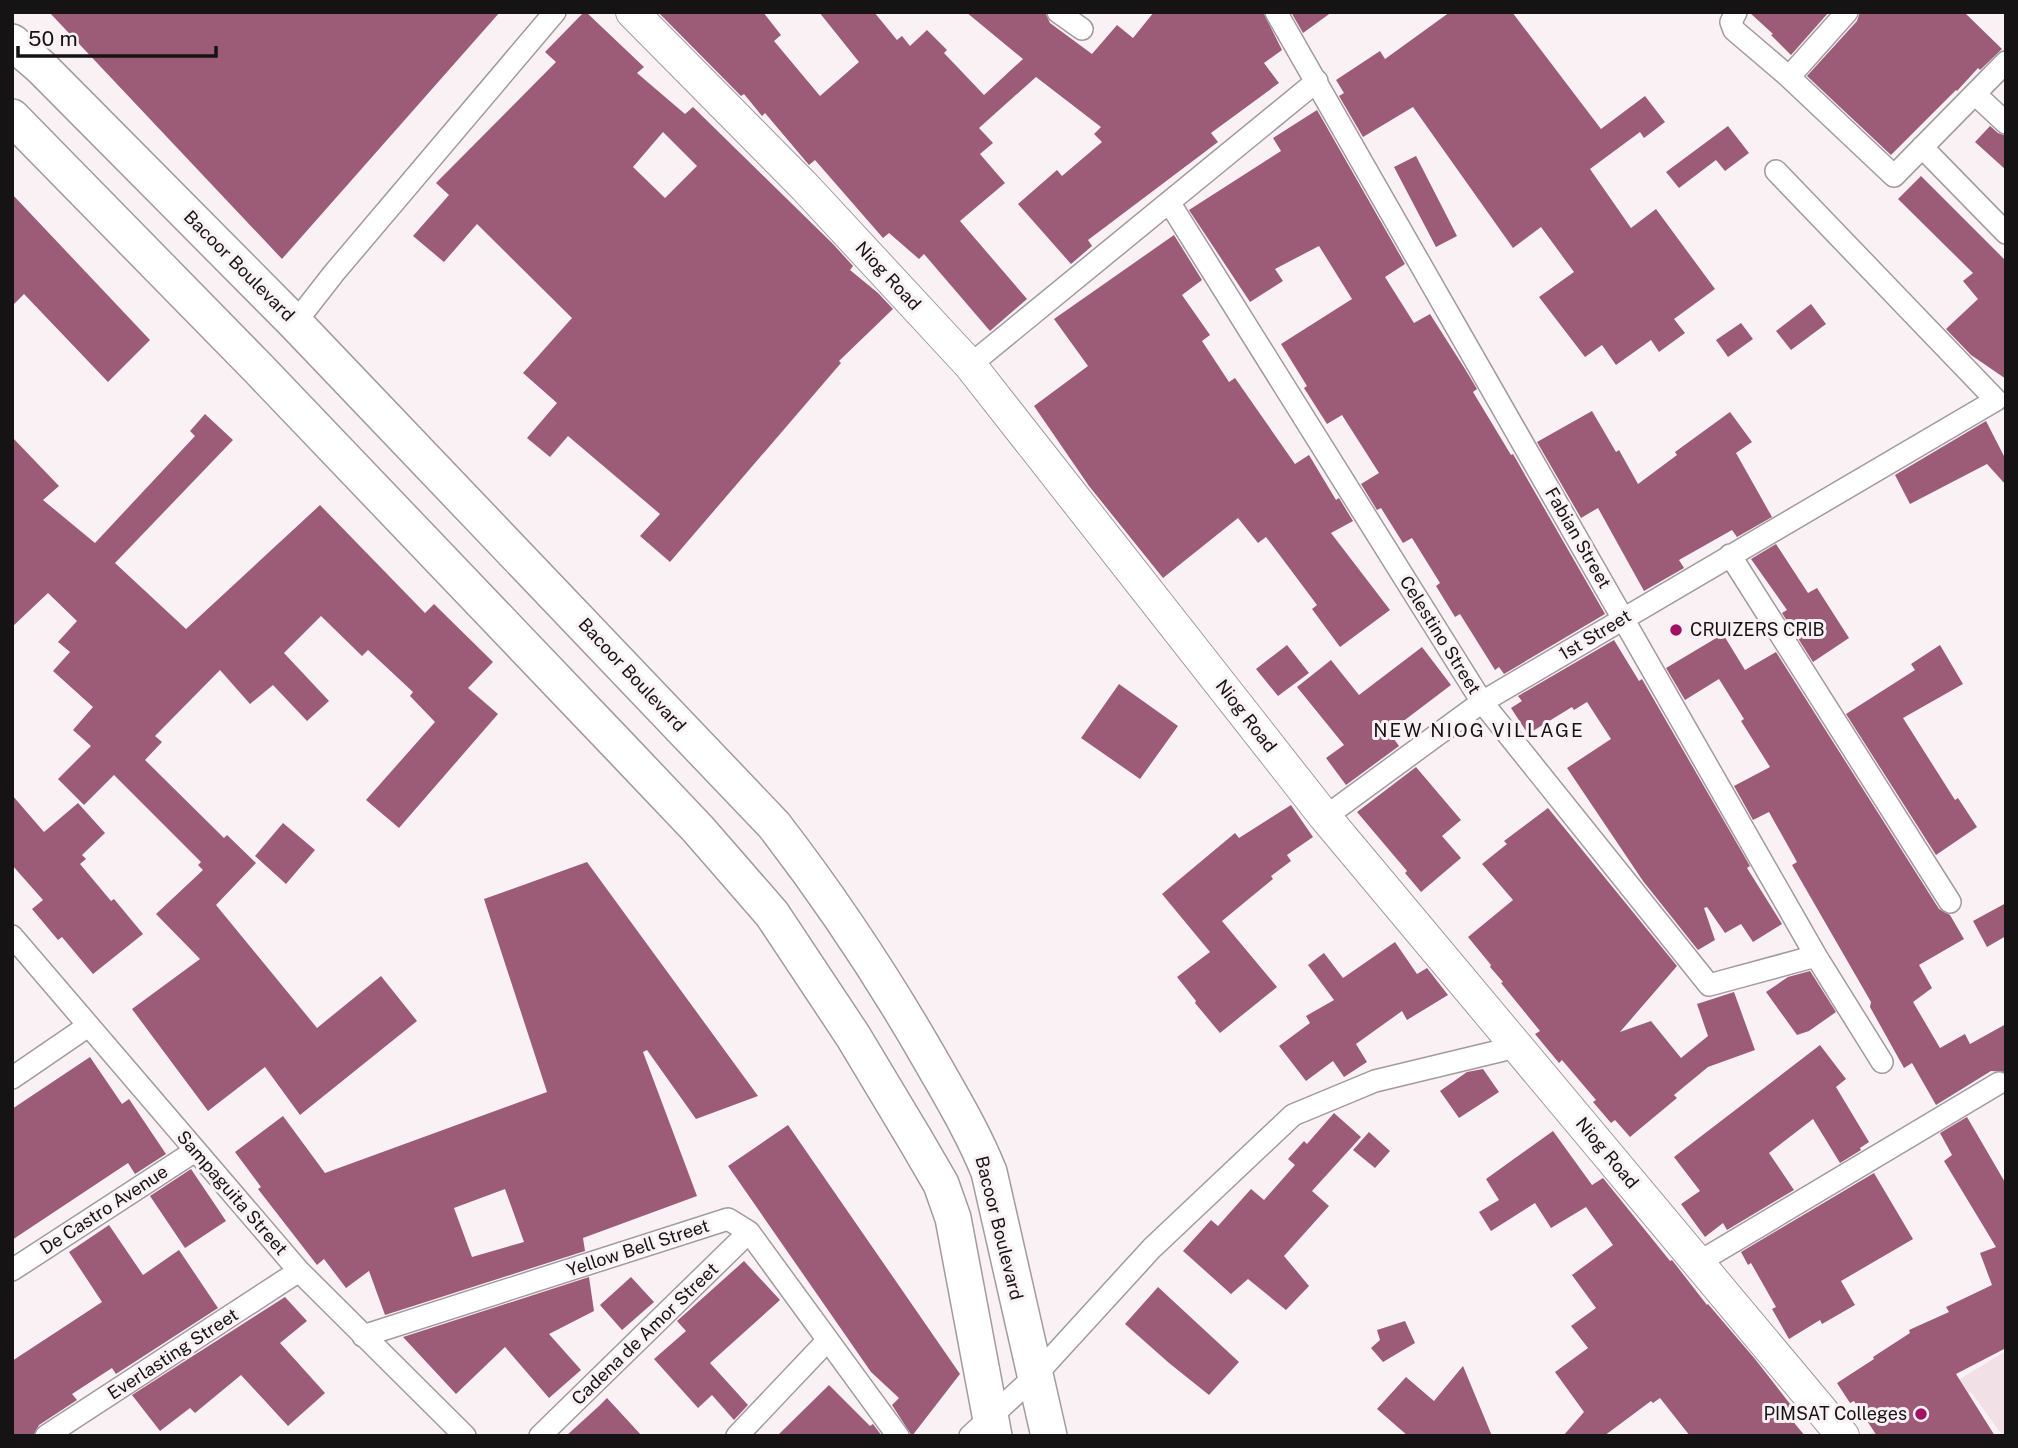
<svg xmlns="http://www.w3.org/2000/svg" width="2018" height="1448" viewBox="0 0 2018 1448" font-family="'Public Sans',sans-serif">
	<rect width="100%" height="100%" fill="#faf1f5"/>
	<path fill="#f1e0e6" d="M2006,1351V1436H2003L1971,1392L1906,1436H1866Z"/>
	<path fill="#9c5c78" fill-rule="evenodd" d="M49,12H500L282,259Z
		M584,12H586L644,67L637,73L685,114L693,107L833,244L853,266L850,270L878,293L893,309L839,361L841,363L670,562L640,536L660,514L568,436L550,457L527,438L557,403L523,373L572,318L477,224L444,262L413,236L449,195L436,183L556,62L545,52ZM663,132L697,166L665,198L633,167Z
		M658,12H763L781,35L774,41L820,96L859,62L819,12H874L897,40L902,36L910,46L927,30L947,50L944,53L984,95L1023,59L966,12H1045L1050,23L1092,54L1117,25L1133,38L1154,12H1263L1282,50L1264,63L1279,83L1211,133L1218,142L1088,240L1092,246L1071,264L1018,204L1057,170L1062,176L1102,142L1094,134L1101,127L1036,77L979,128L993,143L980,154L1005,183L960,221L1027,299L990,331L924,254L919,259L889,233L883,238L815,160L809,165L765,113L762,116L744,94L741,96Z
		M1291,12H1332L1303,33Z
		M1450,12H1512L1601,129L1645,96L1665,122L1644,138L1640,132L1590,169L1631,228L1656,209L1715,289L1674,319L1685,333L1659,352L1651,340L1616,365L1602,345L1585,357L1539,297L1574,272L1541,227L1513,248L1413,107L1363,137L1339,96L1344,93L1336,80L1380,51L1385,59Z
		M1749,12H1829L1791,55L1771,35L1773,34Z
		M1860,12H1964L2002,49L1980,70L1978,68L1957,91L1956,90L1891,155L1807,76L1857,21Z
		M1317,110L1405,264L1385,277L1414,323L1430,314L1465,369L1477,389L1473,392L1511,455L1513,454L1605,614L1504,674L1499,667L1495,670L1460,614L1455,617L1436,586L1440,583L1412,538L1403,543L1381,508L1377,510L1361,484L1379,473L1342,415L1327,424L1304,388L1307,386L1281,344L1352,299L1319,246L1275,269L1283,281L1250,302L1189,210L1281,151L1273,138Z
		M1728,126L1749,153L1725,171L1716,160L1679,188L1666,172Z
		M1990,126L1998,133L2006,136V170L1975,142Z
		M1416,156L1457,236L1436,247L1394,167Z
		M1921,176L2006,261V379L1971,355L1946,329L1978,299L1963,281L1973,273L1898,199Z
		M12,194L150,340L108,382L24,294L12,306Z
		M1174,235L1202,280L1182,295L1210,335L1202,341L1229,382L1235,378L1295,464L1309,455L1336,500L1339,498L1353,521L1331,533L1390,610L1340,647L1312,609L1317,605L1266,537L1258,543L1238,518L1163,578L1089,486L1034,406L1088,366L1054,319Z
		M1811,304L1826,324L1791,350L1776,331Z
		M1741,323L1753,339L1728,357L1716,340Z
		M1592,411L1616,452L1619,450L1638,484L1677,455L1675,452L1730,412L1752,442L1736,453L1772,517L1737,537L1732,530L1679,560L1684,568L1644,591L1598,508L1581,518L1537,442Z
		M205,414L233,440L115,563L186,629L320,505L425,613L434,604L493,662L468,688L498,714L399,828L366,800L435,722L410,696L413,692L368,650L362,656L321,616L284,653L329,701L307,721L273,685L250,704L220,670L155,736L162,742L145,760L224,838L227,835L256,863L216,905L317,1028L381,976L417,1021L300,1115L265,1067L208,1111L132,1009L200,959L156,914L203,870L198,865L201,862L114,775L84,805L58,779L91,746L73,730L93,707L53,671L70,652L58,642L77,621L48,593L12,627V437L59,486L43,500L95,543L195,436L190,431Z
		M1986,421L2006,460V485L1987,464L1910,504L1895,475Z
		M1776,544L1808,593L1817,588L1849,638L1813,662L1782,613L1787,610L1751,559Z
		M1723,634L1745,670L1776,652L1939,909L1950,915L1964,939L1919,965L1932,988L1913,1002L1940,1048L1965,1034L1970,1044L2006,1024V1072L1991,1071L1936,1105L1912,1063L1904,1068L1870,1007L1871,1002L1792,865L1797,862L1769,812L1753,820L1734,786L1770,767L1741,721L1744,719L1719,679L1685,700L1666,668Z
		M1614,640L1639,681L1642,679L1750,866L1747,868L1782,924L1753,942L1741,924L1725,933L1707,907L1704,908L1715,940L1698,950L1643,881L1567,768L1611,739L1587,702L1574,710L1572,707L1528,734L1511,708L1522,701L1518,696Z
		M1287,645L1309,673L1278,696L1256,669Z
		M1940,645L1963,684L1903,718L1955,800L1958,798L1977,827L1936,855L1846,714L1915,670L1911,664Z
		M1422,647L1451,685L1389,732L1399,746L1346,785L1326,758L1344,745L1297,687L1331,660L1359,695Z
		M1119,684L1178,726L1140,779L1081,738Z
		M1416,767L1461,820L1442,836L1461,858L1421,892L1405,873L1407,871L1357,812Z
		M12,795L44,832L78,803L105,833L82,855L86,859L80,864L111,901L114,899L143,934L93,974L62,937L58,940L32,909L43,900L12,865Z
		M1291,805L1313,837L1287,855L1291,861L1271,876L1273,879L1222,921L1277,987L1220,1033L1195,1003L1196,1001L1177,977L1210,952L1162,894L1235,833L1239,838Z
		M1548,808L1677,966L1620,1032L1651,1021L1681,1058L1708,1036L1697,1004L1734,992L1755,1050L1708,1067L1674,1095L1677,1098L1630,1137L1615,1120L1611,1123L1593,1102L1596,1100L1562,1060L1559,1063L1535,1034L1540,1031L1501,983L1503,982L1490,967L1491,965L1468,937L1513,900L1482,864L1507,844L1504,841Z
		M283,823L315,850L286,884L255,856Z
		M587,862L758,1096L696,1119L647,1050L643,1052L697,1196L583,1238L585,1251L385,1315L369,1271L346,1288L324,1259L317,1265L258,1189L261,1187L235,1152L283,1116L325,1173L547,1092L484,899ZM505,1189L524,1242L472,1257L454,1208Z
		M2006,903V936L1987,947L1973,921Z
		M1395,942L1417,974L1427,968L1448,995L1407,1020L1402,1011L1356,1044L1367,1062L1344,1077L1333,1061L1306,1081L1279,1046L1310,1023L1306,1016L1334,1000L1308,965L1324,953L1343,978Z
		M1810,971L1836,1012L1809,1031L1797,1035L1766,992L1788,977Z
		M1820,1045L1846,1079L1836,1087L1869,1142L1860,1148L1861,1150L1840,1163L1813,1119L1769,1153L1794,1190L1727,1230L1723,1223L1705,1237L1681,1204L1700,1191L1674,1157Z
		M90,1057L122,1104L129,1099L166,1154L135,1174L128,1163L12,1240V1109Z
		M1483,1069L1499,1092L1459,1118L1440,1091L1467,1072Z
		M1334,1113L1361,1137L1312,1191L1329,1206L1284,1256L1309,1286L1286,1310L1248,1279L1231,1294L1183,1251L1211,1220L1218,1226L1251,1189L1264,1200L1295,1165L1288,1159L1304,1141L1307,1144Z
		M1967,1117L2006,1184V1348L1956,1374L1995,1436H1877L1854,1401L1850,1403L1837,1383L1874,1359L1873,1357L1910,1333L1909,1330L1949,1312L1946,1307L1992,1285L1980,1253L1996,1247L1944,1161L1952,1155L1940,1133Z
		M788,1125L960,1374L912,1436L892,1405L899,1398L871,1372L728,1166Z
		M1553,1131L1592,1185L1603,1178L1670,1261L1672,1260L1707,1305L1708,1304L1755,1359L1794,1409L1787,1414L1805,1436H1690L1660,1398L1653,1403L1651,1401L1604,1436H1563L1584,1412L1555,1372L1588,1348L1571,1326L1596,1308L1572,1275L1613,1245L1586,1207L1551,1228L1535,1203L1491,1231L1479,1212L1499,1200L1486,1179Z
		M1369,1132L1390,1151L1375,1168L1353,1150Z
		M191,1169L226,1221L185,1248L150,1196Z
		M1874,1173L1913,1239L1841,1281L1855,1305L1822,1324L1820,1320L1789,1339L1772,1309L1776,1307L1751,1263L1748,1265L1741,1252Z
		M109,1225L143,1275L179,1250L218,1308L116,1374L112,1368L72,1394L77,1400L39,1425L33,1436H12V1361L102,1302L69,1252Z
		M744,1261L780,1300L710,1363L748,1405L734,1420L712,1395L698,1408L654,1359L686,1331L677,1321Z
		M589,1277L594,1311L549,1334L581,1370L549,1398L505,1347L456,1394L403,1337Z
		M631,1277L654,1302L622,1330L600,1305Z
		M1158,1287L1239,1362L1209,1395L1169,1363L1125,1324Z
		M285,1297L307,1321L280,1343L325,1393L288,1426L241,1375L195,1413L190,1408L160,1431L132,1395Z
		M1405,1321L1415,1343L1383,1362L1371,1348L1380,1340L1377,1330Z
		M1463,1366L1492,1436H1408L1377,1409L1406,1377L1434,1401Z
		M829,1385L870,1426L873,1424L882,1436H777Z
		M607,1398L642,1436H566L599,1406Z"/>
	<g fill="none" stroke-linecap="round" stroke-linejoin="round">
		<defs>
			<path id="street" d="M1058,12L1082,29
				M1276,12L1816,956L1882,1062
				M1736,12L1731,22L1734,30L1789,77
				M1847,12L1789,77L1894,176L2006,62
				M1975,94L2006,123
				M1922,147L2006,233
				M1169,202L1482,702L1709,985L1816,956
				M295,323L334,273L555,12
				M970,365L1317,81
				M1730,555L1950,902
				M1325,817L1482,702L1996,400L1776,171
				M12,936L299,1271L465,1436
				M12,1078L88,1026
				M1699,1262L1999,1083
				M12,1270L195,1151
				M363,1336L728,1219L749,1232L898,1436
				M46,1436L299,1271
				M540,1436L749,1232
				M737,1436L827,1341
				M970,1436L1034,1377L1152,1248L1293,1115L1375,1081L1516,1047"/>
			<path id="secondary" d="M632,12L805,187L970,365L1325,817L1843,1436"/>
			<path id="primary" d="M12,42L41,67L295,323L774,825C831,899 883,977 930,1059C951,1096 973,1132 989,1172L1049,1436
				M12,117L258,368L623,750L698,829L772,914L853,1036L916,1141L941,1184L953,1218L994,1436"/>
		</defs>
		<use href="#street" stroke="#a39a9e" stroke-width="24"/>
		<use href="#secondary" stroke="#a39a9e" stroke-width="34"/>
		<use href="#primary" stroke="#a39a9e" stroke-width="38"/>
		<use href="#street" stroke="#fff" stroke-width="21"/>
		<use href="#secondary" stroke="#fff" stroke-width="32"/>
		<use href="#primary" stroke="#fff" stroke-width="35"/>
	</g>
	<g fill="#9e1462" stroke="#faf1f5" stroke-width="2.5">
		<circle cx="1676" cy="630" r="7"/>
		<circle cx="1921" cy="1414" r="7"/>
	</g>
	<g text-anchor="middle" stroke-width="6" stroke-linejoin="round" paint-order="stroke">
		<g font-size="18" fill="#161314" stroke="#faf1f5">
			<text transform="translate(239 266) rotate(45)" y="6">Bacoor Boulevard</text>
			<text transform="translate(888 276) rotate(47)" y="6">Niog Road</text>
			<text transform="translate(1578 538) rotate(60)" y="6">Fabian Street</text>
			<text transform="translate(1440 635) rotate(58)" y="6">Celestino Street</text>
			<text transform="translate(1595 635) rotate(-31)" y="6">1st Street</text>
			<text transform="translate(632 675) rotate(47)" y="6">Bacoor Boulevard</text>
			<text transform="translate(1246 716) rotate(52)" y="6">Niog Road</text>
			<text transform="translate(1607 1153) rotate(50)" y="6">Niog Road</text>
			<text transform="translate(232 1193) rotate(49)" y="6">Sampaguita Street</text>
			<text transform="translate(104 1210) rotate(-33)" y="6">De Castro Avenue</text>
			<text transform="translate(999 1228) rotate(76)" y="6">Bacoor Boulevard</text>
			<text transform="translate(638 1248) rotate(-18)" y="6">Yellow Bell Street</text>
			<text transform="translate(645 1334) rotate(-44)" y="6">Cadena de Amor Street</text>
			<text transform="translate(173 1354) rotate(-33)" y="6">Everlasting Street</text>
		</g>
		<g font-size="18" fill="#161314" stroke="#faf1f5" text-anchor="start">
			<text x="1690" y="636">CRUIZERS CRIB</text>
			<text x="1907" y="1420" text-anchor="end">PIMSAT Colleges</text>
		</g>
		<g font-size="19" letter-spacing="2" fill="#161314" stroke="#faf1f5">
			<text x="1479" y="737">NEW NIOG VILLAGE</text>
		</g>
	</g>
	<rect width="2018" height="1448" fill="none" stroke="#161314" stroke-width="28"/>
	<path d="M18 46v10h198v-10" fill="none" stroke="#161314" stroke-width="3.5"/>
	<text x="28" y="46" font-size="21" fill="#161314" stroke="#faf1f5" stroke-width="5" paint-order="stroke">50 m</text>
</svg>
